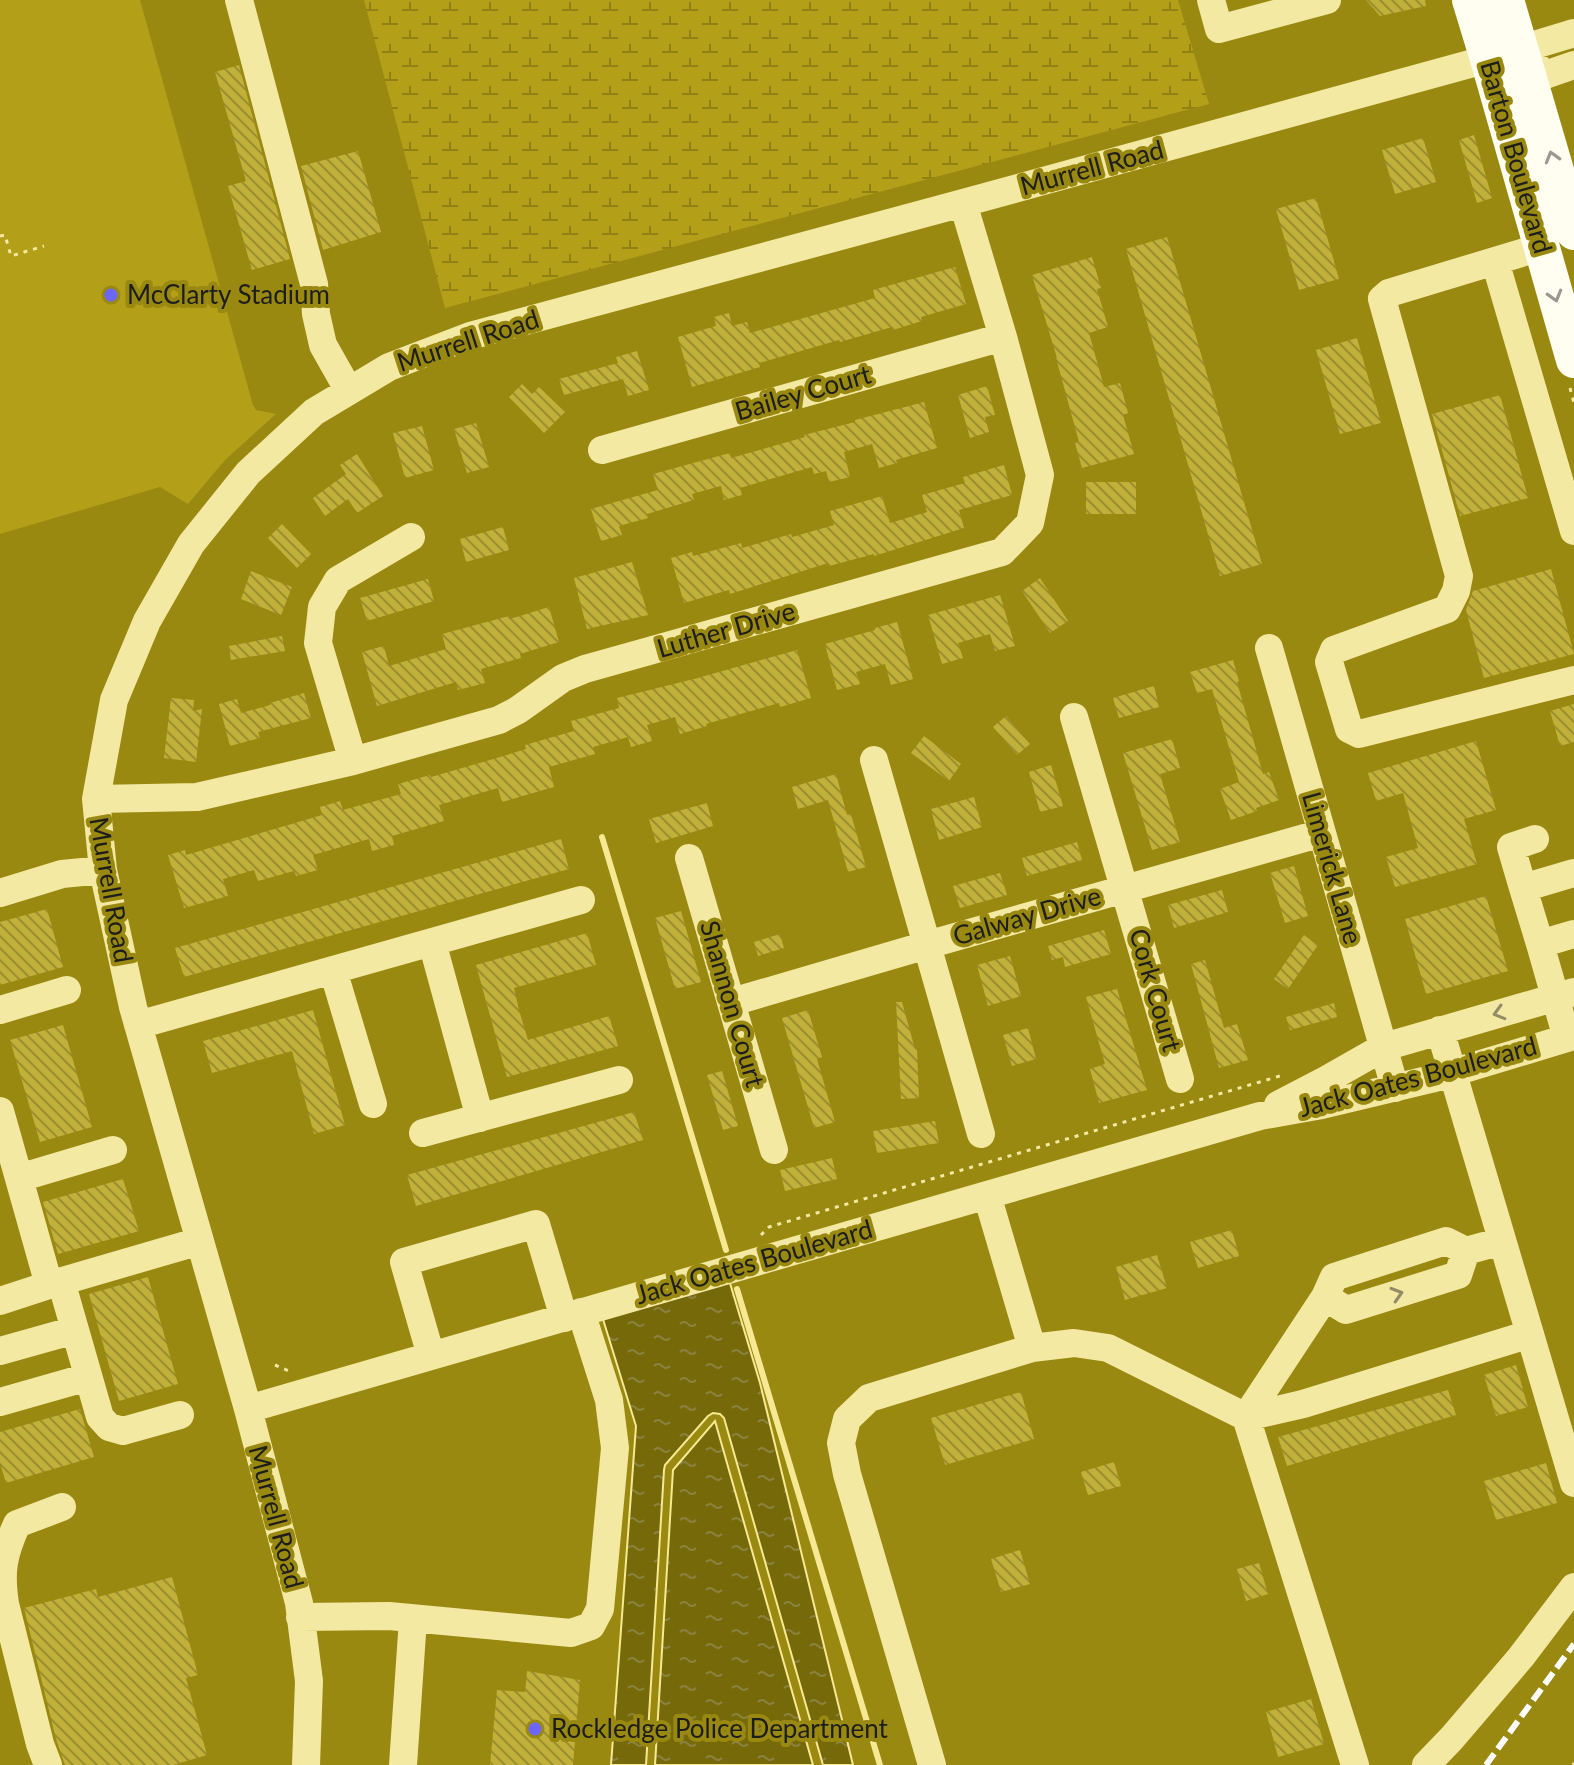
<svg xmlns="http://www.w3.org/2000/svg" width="1574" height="1765" viewBox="0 0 1574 1765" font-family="Lato,sans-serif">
	<defs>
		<pattern id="wetland-marsh" width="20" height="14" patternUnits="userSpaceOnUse" patternTransform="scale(2)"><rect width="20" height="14" fill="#b39f18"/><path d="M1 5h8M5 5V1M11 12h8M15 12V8" fill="none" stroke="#918115"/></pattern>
		<pattern id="water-ripples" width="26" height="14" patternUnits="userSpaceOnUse" patternTransform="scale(2)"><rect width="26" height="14" fill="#75690a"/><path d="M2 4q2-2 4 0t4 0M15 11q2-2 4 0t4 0" fill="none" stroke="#8a823f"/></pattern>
		<pattern id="building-back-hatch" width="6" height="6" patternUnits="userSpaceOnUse" patternTransform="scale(2)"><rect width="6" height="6" fill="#c1b039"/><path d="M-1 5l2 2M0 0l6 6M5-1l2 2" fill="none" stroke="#9c8f2f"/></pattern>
	</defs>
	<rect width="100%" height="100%" fill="#998911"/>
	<path fill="#b39f18" d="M0,0H140L253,405L256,410L276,414L225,460L188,504L160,487L0,534Z"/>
	<path fill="url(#wetland-marsh)" d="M364,0H1178L1209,104L445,308Z"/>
	<path fill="url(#water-ripples)" stroke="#f7e994" stroke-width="2" d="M729,1280L760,1383L853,1765H823L724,1418L720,1414L713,1413L708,1416L665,1465L664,1470L646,1765H611L636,1426L602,1316Z
		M715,1421L813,1765H655L673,1470Z"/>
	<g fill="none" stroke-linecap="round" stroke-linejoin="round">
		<path stroke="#f7e994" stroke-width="6" d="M602,837L726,1250
			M737,1289L880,1765"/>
	</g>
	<path fill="url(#building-back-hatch)" d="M1366,0H1425L1426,6L1380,16Z
		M239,65L290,259L252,270L228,186L246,181L215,72Z
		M1474,135L1492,198L1477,203L1459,140Z
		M1423,138L1436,182L1395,194L1382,150Z
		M358,151L381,232L323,250L301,166Z
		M1316,198L1339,279L1299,290L1276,209Z
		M1167,237L1262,564L1220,576L1126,249Z
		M1092,257L1101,288L1097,289L1108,327L1089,333L1104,387L1120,383L1128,413L1123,415L1134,454L1082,468L1075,443L1079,442L1056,358H1057L1032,275Z
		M955,267L966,304L921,317L922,321L893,330L892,327L840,342L839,340L759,363L760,367L692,387L678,337L716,326L714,317L729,313L732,326L747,322L750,333L875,298L873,290Z
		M1357,338L1381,423L1340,434L1316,350Z
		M637,351L649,390L628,396L623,379L564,395L559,379L618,363L616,357Z
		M522,384L532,394L539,387L565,412L544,433L509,397Z
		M987,386L995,415L985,417L989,432L970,438L958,395Z
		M1500,395L1528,498L1460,516L1432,414Z
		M924,402L937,448L896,460L897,463L879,468L872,444L844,452L850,477L829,482L826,471L814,474L812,467L740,488L742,495L724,500L721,486L692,494L694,500L647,514L648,518L619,526L622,535L601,541L591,509L658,490L653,474L730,453L731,458L805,437L804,435L855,422V420Z
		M476,423L489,467L467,473L454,429Z
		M422,426L434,470L405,478L393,433Z
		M357,454L383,496L357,513L348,499L325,516L313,498L346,474L340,465Z
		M1004,465L1012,495L959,510L964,528L874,556V554L829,566L828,563L730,594L729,590L684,603L671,558L692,552L693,556L741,543L742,548L791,534L792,537L834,525L830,511L882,496L890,523L927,512L922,495L965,483L963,477Z
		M1086,482H1136V514H1086Z
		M282,524L311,554L297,568L268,538Z
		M503,527L509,550L466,562L460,539Z
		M632,562L648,615L587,629L574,578Z
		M1551,569L1574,654L1484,678L1466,610L1473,591Z
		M251,571L292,587L281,615L241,599Z
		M1040,578L1068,621L1050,633L1022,591Z
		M428,579L434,601L367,621L360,598Z
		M1000,595L1015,646L995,651L990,634L958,643L963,658L942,664L928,615Z
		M549,607L559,642L520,654L521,658L481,669L485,683L458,690L456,682L377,706L362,652L384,646L389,666L446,649L442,634L509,616L510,619Z
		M897,622L913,679L891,685L885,664L856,672L860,684L837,690L825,644L875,630V628Z
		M282,636L285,651L231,660L229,646Z
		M797,650L811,698L780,707L779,703L706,724L707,726L680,734L675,717L647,725L652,741L631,747L628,737L593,747L595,754L549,767L554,787L502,802L498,788L439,805L444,821L392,836L394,845L372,851L369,839L313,855L318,870L296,876L294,871L258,881L254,870L223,879L228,896L184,908L168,855L185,850L186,855L322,815L320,807L340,801L343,810L401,794L398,784L430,775L431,777L490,760L526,749L525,745L574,731L571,721L619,708L617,698L694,679Z
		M1233,660L1239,681L1237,682L1263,774L1269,772L1279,800L1256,808L1257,811L1231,820L1220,789L1239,782L1212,689L1197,693L1190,672Z
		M1154,686L1159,707L1119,718L1113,698Z
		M304,693L311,718L258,732L260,738L230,746L219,704L237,699L241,713L270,705V703Z
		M171,698L194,700L193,711L202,709L196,762L164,758Z
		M1574,704V742L1560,746L1550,711Z
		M1006,716L1030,744L1017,755L993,727Z
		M924,736L961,764L949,781L911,753Z
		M1172,739L1180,768L1160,774L1180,842L1152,850L1123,753Z
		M1476,741L1496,810L1464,819L1477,864L1395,887L1386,857L1418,848L1403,793L1376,801L1368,773Z
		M1051,765L1063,806L1040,812L1029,772Z
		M836,774L847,815L851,814L866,867L848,872L828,800L798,809L792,787Z
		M974,797L982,827L939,840L931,809Z
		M707,803L713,826L656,843L649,819Z
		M561,839L569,869L184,977L175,948Z
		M1077,842L1082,860L1027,876L1022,858Z
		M1294,866L1308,916L1285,923L1270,873Z
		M1000,873L1007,895L960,908L953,886Z
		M1222,890L1228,912L1174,928L1168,905Z
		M1486,896L1508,971L1426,994L1405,919Z
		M47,909L63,967L0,985V922Z
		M681,911L701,982L675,989L655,918Z
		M1104,930L1111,954L1065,967L1063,957L1052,960L1048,946Z
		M587,933L596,965L514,988L519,1010L528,1040L609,1016L618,1046L507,1077L476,965Z
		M780,934L784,948L758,956L754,942Z
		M1304,935L1318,945L1288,989L1274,979Z
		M1010,956L1021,996L988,1006L977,965Z
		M1205,960L1224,1028L1237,1024L1248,1060L1219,1068L1191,964Z
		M1117,989L1147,1090L1099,1103L1090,1069L1105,1064L1086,997Z
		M896,1002H902L915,1049H917L919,1098L901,1099Z
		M1334,1003L1337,1017L1290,1030L1286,1017Z
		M313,1010L345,1125L314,1134L292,1051L212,1073L203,1041Z
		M808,1010L822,1057L817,1059L835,1122L814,1128L782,1018Z
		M63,1025L92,1127L40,1142L10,1040Z
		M1028,1028L1036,1059L1012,1066L1003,1035Z
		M722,1071L738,1126L723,1130L707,1075Z
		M634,1112L643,1140L416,1206L407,1175Z
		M935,1121L939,1143L877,1153L873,1131Z
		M832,1158L837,1179L785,1191L780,1170Z
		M123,1179L139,1231L58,1254L43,1202Z
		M1232,1230L1239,1256L1198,1268L1190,1242Z
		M1157,1255L1167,1288L1125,1300L1116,1267Z
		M148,1277L178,1384L119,1401L89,1294Z
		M1516,1365L1528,1407L1496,1416L1484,1375Z
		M1448,1390L1456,1415L1287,1466L1278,1437Z
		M1021,1392L1034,1439L945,1465L931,1418Z
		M80,1409L94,1457L6,1483L0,1463V1432Z
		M1114,1462L1121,1486L1088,1495L1081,1472Z
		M1546,1463L1557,1503L1496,1520L1484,1481Z
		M1020,1550L1030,1584L1001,1592L991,1559Z
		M1259,1563L1268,1594L1246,1601L1237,1569Z
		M172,1577L198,1675L186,1678L207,1755L173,1765H65L56,1739L24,1608L96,1589L98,1597Z
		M527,1671L580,1680L573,1765H490L497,1690L525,1692Z
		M1311,1699L1324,1744L1278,1757L1266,1712Z"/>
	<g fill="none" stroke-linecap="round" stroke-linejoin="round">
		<path stroke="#f4e9a3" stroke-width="3" stroke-dasharray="4 6" stroke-linecap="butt" d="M0,236L5,235L11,256L44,246
			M1570,388L1574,403
			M761,1235L769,1227L1280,1076
			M275,1365L289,1371
			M1573,1765L1574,1763"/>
		<path stroke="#f4e9a3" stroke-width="28" d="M239,0L314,284L316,314L323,345L349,391
			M1211,0L1219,29L1327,0
			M1521,50L1545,75L1574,65
			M1541,247L1389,293L1382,299L1459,576L1456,591L1447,609L1334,650L1329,662L1349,729L1359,734L1574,680
			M1495,261L1574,531
			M602,450L1003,337
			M1269,648L1395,1088
			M1074,717L1180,1079
			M874,760L981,1134
			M353,761L318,643L322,607L338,580L411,537
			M96,799L197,797L353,761L499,720L518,710L563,678L585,669L1002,552L1030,523L1040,475L1003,337L963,203
			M689,858L774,1150
			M1574,873L1523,888L1540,944L1574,934
			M1523,888L1511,847L1535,839
			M0,893L62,874L103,870
			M432,942L480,1118
			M1540,944L1567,1038
			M333,970L373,1104
			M732,1002L927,945L1322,833
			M0,1010L67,990
			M138,1025L581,900
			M1440,1030L1574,1483
			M1278,1105L1326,1080L1384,1047L1574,992
			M0,1111L49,1285
			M423,1133L619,1080
			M19,1178L113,1150
			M987,1195L1032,1348
			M61,1281L100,1417L109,1427L123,1431L180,1415
			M1325,1297L1346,1310L1458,1275L1466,1251
			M0,1301L49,1285L200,1241
			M0,1351L75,1330
			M431,1356L404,1262L536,1224L564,1318
			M0,1402L88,1377
			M248,1409L1260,1116L1322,1105L1431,1079L1574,1036
			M300,1617L389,1616L571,1633L591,1626L600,1609L615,1448L609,1400L581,1312
			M48,1765L40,1744L5,1604C0,1571 3,1555 17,1524L62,1507
			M306,1765L309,1681L299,1603L248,1409L133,1007L103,870L96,799L114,700L147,621L191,544L248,473L314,412L389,367L470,336L963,203L1488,59L1574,33
			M403,1765L413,1619
			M932,1765L847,1474L841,1443L847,1419L869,1398L1032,1348L1074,1343L1108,1348L1246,1417L1325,1297L1334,1277L1446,1241L1466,1251L1502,1241
			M1355,1765L1246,1417L1303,1404L1530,1334
			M1426,1765L1452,1738L1521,1657L1574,1587"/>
		<path stroke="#fffef0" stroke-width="36" d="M1470,0L1488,59L1574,360
			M1506,0L1574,232"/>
		<path stroke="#fff" stroke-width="6" stroke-dasharray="14 6" stroke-linecap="butt" d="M1486,1765L1574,1644"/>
	</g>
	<defs><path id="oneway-chevron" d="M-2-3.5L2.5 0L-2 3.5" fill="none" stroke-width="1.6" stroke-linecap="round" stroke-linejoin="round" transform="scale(2)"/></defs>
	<g stroke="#999991">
		<use href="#oneway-chevron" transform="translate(1552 157) rotate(-106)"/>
		<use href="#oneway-chevron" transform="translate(1555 296) rotate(74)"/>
	</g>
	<g stroke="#938d67">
		<use href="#oneway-chevron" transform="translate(1499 1013) rotate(164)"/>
		<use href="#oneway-chevron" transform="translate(1397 1294) rotate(-17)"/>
	</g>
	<g fill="#6a66ff" stroke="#998911" stroke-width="3">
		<circle cx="111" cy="295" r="8"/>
		<circle cx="535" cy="1729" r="8"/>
	</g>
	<g text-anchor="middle" stroke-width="8" stroke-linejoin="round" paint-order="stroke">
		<g font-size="26" fill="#1d1d1d" stroke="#998911">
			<text transform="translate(1516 157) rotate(74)" y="9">Barton Boulevard</text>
			<text transform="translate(1092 168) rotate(-15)" y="9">Murrell Road</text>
			<text transform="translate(468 341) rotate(-18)" y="9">Murrell Road</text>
			<text transform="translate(803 393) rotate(-16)" y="9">Bailey Court</text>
			<text transform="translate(726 630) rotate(-16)" y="9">Luther Drive</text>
			<text transform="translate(1332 868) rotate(74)" y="9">Limerick Lane</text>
			<text transform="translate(111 890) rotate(80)" y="9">Murrell Road</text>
			<text transform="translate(1027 916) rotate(-16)" y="9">Galway Drive</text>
			<text transform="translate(1155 990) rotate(74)" y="9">Cork Court</text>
			<text transform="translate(732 1004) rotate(74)" y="9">Shannon Court</text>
			<text transform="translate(1418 1077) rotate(-15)" y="9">Jack Oates Boulevard</text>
			<text transform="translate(754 1262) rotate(-16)" y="9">Jack Oates Boulevard</text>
			<text transform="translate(276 1517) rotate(75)" y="9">Murrell Road</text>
		</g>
		<g font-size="26" fill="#1d1d1d" stroke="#998911" text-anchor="start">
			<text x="127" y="304">McClarty Stadium</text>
			<text x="551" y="1738">Rockledge Police Department</text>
		</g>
	</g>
</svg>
